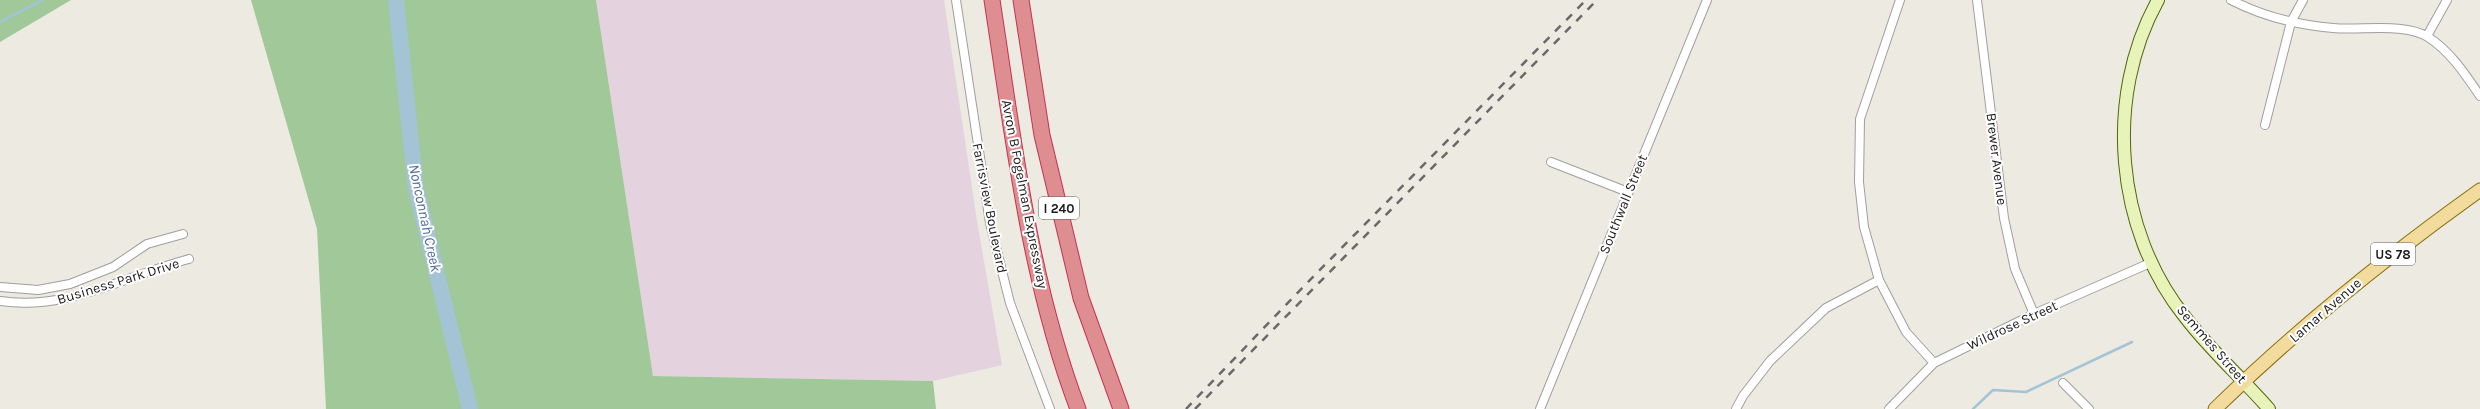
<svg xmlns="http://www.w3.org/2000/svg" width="2480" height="409" viewBox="0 0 2480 409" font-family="Karla,sans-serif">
	<rect width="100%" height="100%" fill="#eceae1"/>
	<path fill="#e4d3df" d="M596,0H944L977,221L1002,365L933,381L653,376Z"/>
	<path fill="#a0c899" d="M0,0H71L0,42Z
		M251,0H596L653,376L933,381L936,409H326L317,229Z"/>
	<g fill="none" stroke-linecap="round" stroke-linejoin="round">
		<path stroke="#a4c4d6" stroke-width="2.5" d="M0,22L43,0
			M1973,409L1993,390L2026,392L2132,342"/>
		<path stroke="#a4c4d6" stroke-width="16" d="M396,0L416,189L470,409"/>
		<defs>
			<path id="minor" d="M956,0L990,223L1010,303L1050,409
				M1900,0L1860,119L1859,182L1864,227L1879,280L1906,332L1934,363
				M1977,0L2004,218L2015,269L2034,314
				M2231,0C2262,16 2297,25 2333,28C2360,31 2404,22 2428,37C2451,52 2465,74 2480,96
				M2427,36L2447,0
				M2265,125L2291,22L2303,0
				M1551,162L1628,192
				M0,287L38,290L70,284L113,267L147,244L183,234
				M0,301C68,311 125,276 189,259
				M2063,383L2089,409
				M1540,409L1707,0
				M1736,409L1743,396L1770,361L1826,308L1879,280
				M1889,409L1934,363L2034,314L2150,263"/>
			<path id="secondary" d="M2158,0C2104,97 2115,230 2185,317C2210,350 2242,378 2269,409"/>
			<path id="primary" d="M2215,409C2297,329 2386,257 2480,190"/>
			<path id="motorway" d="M992,0C1013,136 1029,280 1078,409
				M1021,0L1042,135L1081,298L1121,409"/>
		</defs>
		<use href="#minor" stroke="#9f9f9f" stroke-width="10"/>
		<use href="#secondary" stroke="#50660d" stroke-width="14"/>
		<use href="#primary" stroke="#856f0c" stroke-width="15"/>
		<use href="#motorway" stroke="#c6324f" stroke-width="17"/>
		<use href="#minor" stroke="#fff" stroke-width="8"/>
		<use href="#secondary" stroke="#e7f3b8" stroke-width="12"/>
		<use href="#primary" stroke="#f3db9e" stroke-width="13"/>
		<use href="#motorway" stroke="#de8e91" stroke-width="15"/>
		<path stroke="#696969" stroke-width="2.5" stroke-dasharray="8 8" stroke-linecap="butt" d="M1186,409L1305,285L1586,0
			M1195,409L1597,0"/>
	</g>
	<g text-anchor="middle" stroke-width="4" stroke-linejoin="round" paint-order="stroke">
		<g fill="#fff" stroke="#5f5f5f" stroke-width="1">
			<rect x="1039" y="197" width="40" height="22" rx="3"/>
			<rect x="2371" y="243" width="44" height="22" rx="3"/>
		</g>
		<g font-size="13" font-weight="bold" fill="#1b1b1b">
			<text x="1059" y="213">I 240</text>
			<text x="2393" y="259">US 78</text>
		</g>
		<g font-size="14" fill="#1b1b1b" stroke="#fff">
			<text transform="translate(1997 159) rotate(83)" y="5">Brewer Avenue</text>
			<text transform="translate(1025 194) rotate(79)" y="5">Avron B Fogelman Expressway</text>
			<text transform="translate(1623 204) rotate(-68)" y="5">Southwall Street</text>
			<text transform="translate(990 208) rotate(79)" y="5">Farrisview Boulevard</text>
			<text transform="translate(118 281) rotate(-17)" y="5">Business Park Drive</text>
			<text transform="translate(2325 310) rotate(-41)" y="5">Lamar Avenue</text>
			<text transform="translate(2012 325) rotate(-25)" y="5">Wildrose Street</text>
			<text transform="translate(2212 344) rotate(49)" y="5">Semmes Street</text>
		</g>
		<g font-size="15" font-style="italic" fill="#506da1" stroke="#fff">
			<text transform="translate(425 218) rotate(78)" y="5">Nonconnah Creek</text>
		</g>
	</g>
</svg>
